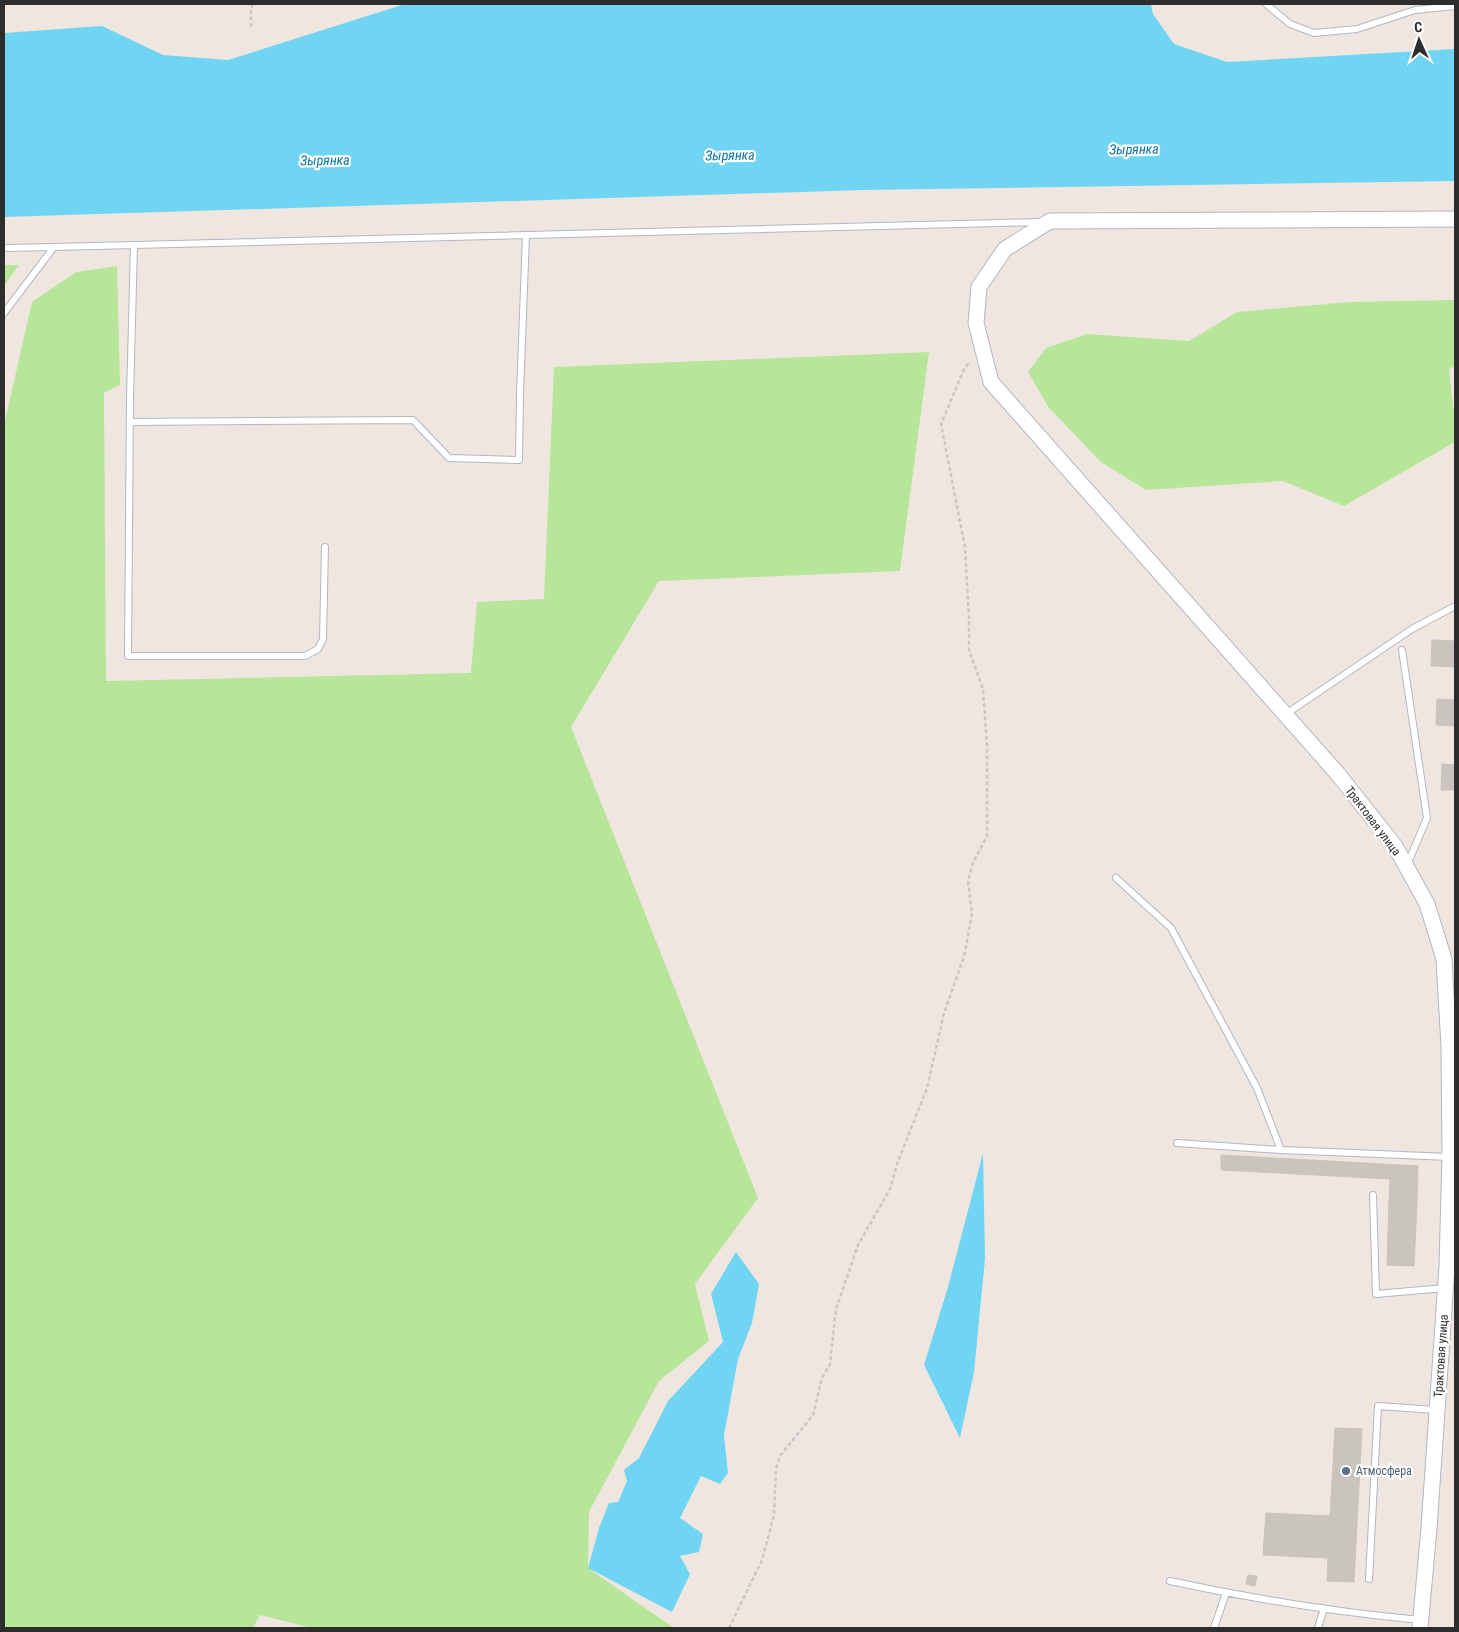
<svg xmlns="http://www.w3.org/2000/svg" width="1459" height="1632" viewBox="0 0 1459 1632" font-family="'Roboto Condensed',sans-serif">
	<rect width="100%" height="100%" fill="#efe7df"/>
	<path fill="#b7e69a" d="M4,265H19L4,286Z
		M117,266L120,385L104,393L106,681L471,673L477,602L544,599L554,367L929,352L900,571L659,581L571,727L758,1198L695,1284L709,1341L659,1381L589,1512L588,1568L674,1628H312L260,1615L253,1628H4V425L32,302L76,272Z
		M1455,300V366L1449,369L1455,422V442L1344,506L1283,481L1146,490L1101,462L1049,408L1028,372L1046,348L1087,334L1189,341L1237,312L1350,302Z"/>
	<path fill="#70d4f3" d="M405,4H1151L1153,14L1174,44L1227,62L1455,49V181L863,190L4,217V33L102,26L163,55L228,60Z
		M983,1153L985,1259L974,1372L960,1438L924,1365L948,1287Z
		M736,1252L759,1284L752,1323L738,1359L724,1435L728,1473L720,1484L701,1476L680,1518L703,1534L699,1552L680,1556L690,1574L672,1612L588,1568L599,1528L609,1503L618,1502L627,1481L624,1470L639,1458L668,1401L723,1342L711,1294Z"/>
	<path fill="#cac4be" stroke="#cac3b8" d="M1432,640L1455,641V667L1431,666Z
		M1437,699L1455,700V726L1436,725Z
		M1442,764L1455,765V790H1441Z
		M1221,1155L1418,1166L1417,1203L1389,1201L1390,1179L1221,1170Z
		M1389,1201L1417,1203L1414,1266L1387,1265Z
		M1335,1428L1362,1429L1354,1582L1327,1581L1328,1558L1263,1555L1266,1513L1330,1516Z
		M1248,1575L1257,1576L1255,1586L1246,1584Z"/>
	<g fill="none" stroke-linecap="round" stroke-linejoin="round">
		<defs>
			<path id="service" d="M1266,4L1290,24L1314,33L1357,29L1415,10L1455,6
				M134,245L130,398L128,656H305L318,649L323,639L325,547
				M4,248L54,247
				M4,313L54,247L1042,222
				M130,422L413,420L449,458L519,460L520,394L526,235
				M1402,650L1427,818L1407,865
				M1286,714L1412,629L1455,606
				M1116,878L1171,928L1257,1088L1281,1150
				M1177,1143L1281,1150L1450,1157
				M1373,1195L1376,1294L1445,1288
				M1369,1579L1378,1406L1436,1410
				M1170,1581C1253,1599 1336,1612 1420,1620
				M1214,1628L1226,1593
				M1318,1628L1324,1608"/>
			<path id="tertiary" d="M1420,1628L1429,1528L1447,1266L1450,1157L1449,1047L1444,959L1427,904L1395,846L1337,773L991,382L976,323L979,287L1005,249L1050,221L1455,219"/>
		</defs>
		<use href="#service" stroke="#b3b6c1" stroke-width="8"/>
		<use href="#tertiary" stroke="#b3b6c1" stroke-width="17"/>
		<path stroke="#c8c8c8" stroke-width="2.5" stroke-dasharray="4 2.5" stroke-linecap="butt" d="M251,27V10L253,4
			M729,1628L762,1560L774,1515L776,1469L780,1456L813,1415L822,1378L830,1364L836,1309L858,1245L890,1189L897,1164L927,1088L944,1013L964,957L972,914L968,881L973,863L987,836V745L983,689L969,650V619L965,547L941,424L965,367L971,362"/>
		<use href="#service" stroke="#fff" stroke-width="6"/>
		<use href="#tertiary" stroke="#fff" stroke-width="15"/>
	</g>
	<circle fill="#5c6f8a" stroke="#fff" stroke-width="2" cx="1346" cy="1471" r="5"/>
	<g text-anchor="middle" stroke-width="4.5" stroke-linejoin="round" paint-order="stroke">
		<g font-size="12" fill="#2d2d2d" stroke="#fff">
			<text transform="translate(1373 821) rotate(53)" y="4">Трактовая улица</text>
			<text transform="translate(1441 1356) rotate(-86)" y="4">Трактовая улица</text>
		</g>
		<g font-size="12" fill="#4e5e75" stroke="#fff" text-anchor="start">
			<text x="1356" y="1475">Атмосфера</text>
		</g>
		<g font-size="14" font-style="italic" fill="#0974a5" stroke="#fff">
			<text transform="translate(1134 149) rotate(-1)" y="5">Зырянка</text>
			<text transform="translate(730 155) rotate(-1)" y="5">Зырянка</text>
			<text transform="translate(325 160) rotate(-1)" y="5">Зырянка</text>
		</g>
	</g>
	<rect width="1459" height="1632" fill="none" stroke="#2d2d2d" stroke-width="10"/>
	<g transform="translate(1419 40) rotate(357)" stroke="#ffffff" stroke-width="4" paint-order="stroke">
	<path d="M0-4L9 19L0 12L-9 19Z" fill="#2d2d2d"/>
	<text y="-8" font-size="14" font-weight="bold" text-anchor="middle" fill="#2d2d2d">С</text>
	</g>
</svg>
